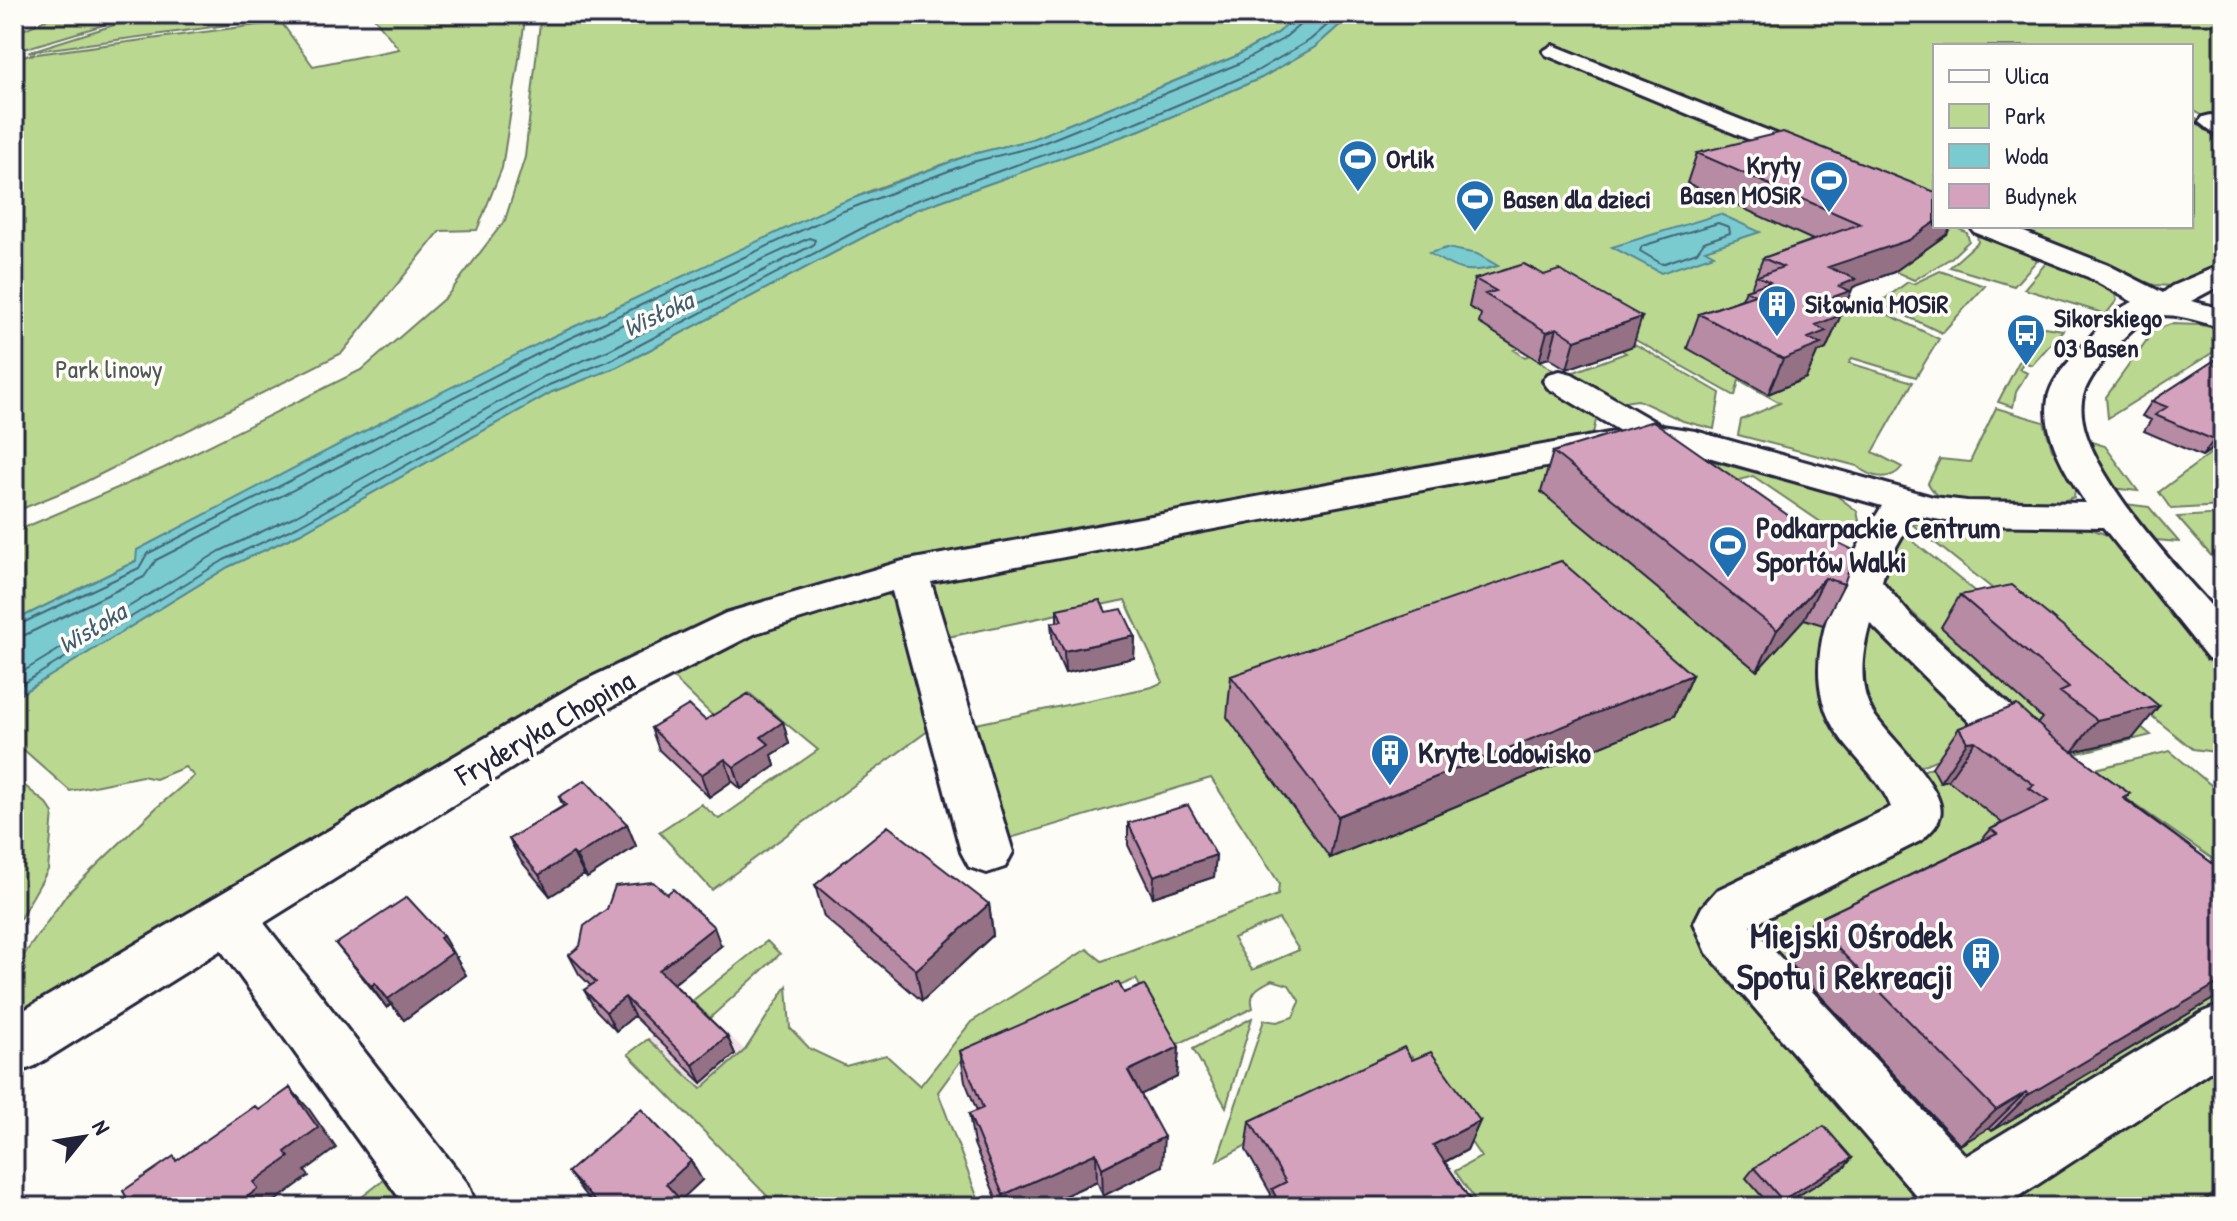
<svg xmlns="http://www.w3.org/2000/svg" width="2237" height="1221" viewBox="0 0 2237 1221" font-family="'Patrick Hand',sans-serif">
	<rect width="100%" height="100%" fill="#fdfcf7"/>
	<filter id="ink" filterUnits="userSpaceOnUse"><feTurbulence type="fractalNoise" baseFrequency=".0125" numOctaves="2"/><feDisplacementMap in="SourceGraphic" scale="16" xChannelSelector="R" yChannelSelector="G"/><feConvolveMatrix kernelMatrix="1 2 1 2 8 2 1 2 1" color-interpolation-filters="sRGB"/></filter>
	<g filter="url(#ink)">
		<path fill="#f1e1e6" d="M692,1001L745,1050L701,1089L648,1039Z"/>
		<path fill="#bad890" stroke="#6e7d66" stroke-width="2" fill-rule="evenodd" d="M58,14H140L14,52V34Z
			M149,14H309L28,52Z
			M371,14H526L502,168L477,230L440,231L342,353L73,488L14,512V57L281,22L313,66L399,49Z
			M541,14H1299L1278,33L1234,57L1030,140L969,155L870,191L552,337L136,561L14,621V532L164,468L363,369L447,296L505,220L525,157Z
			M1352,14H2223V127L2191,109V46H1935V201L1606,70L1602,63L1592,64L1713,120L1704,124L1730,129L1935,226H1954L1967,233L1969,241L1951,258L1914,280L1892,270L1829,294L1866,309L1873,307L1939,339L1916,377L1852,358L1849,363L1913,382L1873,452L1902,467C1891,482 1870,478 1857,466L1738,435L1741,420L1780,403L1739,380L1735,396L1623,333L1489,320L1519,348L1514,350L1525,357L1530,355L1559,374L1542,381L1597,416L1592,438L788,596L14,1035V969L67,894L155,809L194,776L185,767L156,779L142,776L70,791L14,741V698L228,567L301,533L552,392L617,367L915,210L1140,130L1261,78L1315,47Z
			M2191,115L2223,134V267L2172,286L2154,285L1997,226H2191Z
			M1977,234L1983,235L2039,258L2014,286L1950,267L1978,242Z
			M2050,258L2114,292L2117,300L2106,314L2024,289Z
			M1940,271L1985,286L1942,333L1879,303L1908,282L1913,284Z
			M2171,324L2201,325L2223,330V346L2108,418L2106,397L2154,330Z
			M2044,327L2063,330L2032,365L2024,362L2019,369L2027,373L2016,392L2013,407L1998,402L2024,352Z
			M1626,339L1720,393L1714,429L1683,421L1638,400L1615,403L1563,376L1626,353L1612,344Z
			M1996,408L2044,422L2052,449L2076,484L2074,497C2050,509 1966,510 1941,497C1935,494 1931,489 1928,483L1940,459L1970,462Z
			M2088,441L2105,446L2138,491L2111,488Z
			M2223,444V506L2171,509L2159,492Z
			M1597,451L1840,595L1989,738L1906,772L1908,777L1993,742L2223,939V1185L2198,1207H1480L1455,1171L1481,1157L1412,1056L1217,1161L1264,1020L1277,1022L1293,1017L1300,1002L1289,985L1272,980C1259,987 1248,991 1253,1008L1174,1046L1136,979L970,1048L938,1092L981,1207H778L628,1054L648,1039L701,1089L745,1050L787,986L790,1028L810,1049L846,1066L886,1055L920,1086L971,1022L1087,949L1102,961L1278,895L1279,883L1211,778L1007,839L971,725L1152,687L1163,682L1125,600L943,638L922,579ZM1279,919L1299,950L1252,970L1233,938Z
			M1700,458L1833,493L1857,511L1859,521L1837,533L1753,476L1734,482Z
			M2125,504L2149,507L2179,542L2156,540Z
			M2223,514V554H2220L2223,569L2177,517Z
			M1960,521L2084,526L2107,535L2126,548L2223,668V753L2193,749L1913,525L1921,522Z
			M1903,533L2151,735L2067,756L1887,589L1880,572Z
			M879,590L900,601L929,730L712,890L659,832L701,804L719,819L818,750L749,693L713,716L665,670L712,641Z
			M2170,751L2223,795V866L2087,771Z
			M14,777L47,804L53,813L48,870L14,929Z
			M767,941L780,954L710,1018L692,1001Z
			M1252,1018L1226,1107L1193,1049Z
			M315,1061L426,1207H349L385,1179L305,1068Z"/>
		<path fill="#7acbd0" stroke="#578794" stroke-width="2" d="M1299,14H1352L1315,47L1261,78L1140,130L915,210L617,367L552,392L301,533L228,567L14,698V621L136,561L137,550L382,422L552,337L838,204L969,155L1030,140L1234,57L1278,33Z
			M1720,214L1760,232L1705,250L1714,255L1661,273L1612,247Z
			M1447,248L1477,254L1498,266C1467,275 1456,270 1429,253Z"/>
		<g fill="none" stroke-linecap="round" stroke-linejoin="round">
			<path stroke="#456677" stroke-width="2" d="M1718,223L1729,227L1730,233L1704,242L1697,252L1662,264L1640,251L1642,246Z
				M14,627L139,568L147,554L555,345L841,212L972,162L1033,147L1238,64L1283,39L1302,23L1304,14
				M14,637L25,635L144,577L156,560L559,354L809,238L815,240L813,245L609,350L545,376L293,517L220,551L14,677
				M14,689L224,560L298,526L549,385L613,359L912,202L1137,122L1257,71L1310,40L1340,14"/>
			<defs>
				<path id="minor" d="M1553,45L1824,153L1827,158L1824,163H1806L1546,55L1543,51Z
					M2211,115L2223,119V137L2215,135L2199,122L2203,117Z
					M1970,226H2009L2108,265L2163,293L2172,286L2223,264V284L2191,301L2223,309V328C2198,322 2168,308 2144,320C2125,333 2089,373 2083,396C2067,457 2184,575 2223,619V662L2208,658L2103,527L1967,525L1914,515L1887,563L1882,581L1911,616L2048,740L2055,753L2048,766L2031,771L2014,766L1870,623C1862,652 1857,686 1873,713C1887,736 1948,789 1940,816C1938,826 1929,833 1922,840L1751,926L1966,1156L2203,1012L2223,1004V1063L2006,1205L1929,1207L1922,1202L1707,953L1694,923L1702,907L1717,890L1891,807C1880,778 1850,755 1834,728C1793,659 1845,565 1882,506L1680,449L1653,447L931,582L1013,852L1005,867L987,873L969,867L961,852L892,591L756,633L605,710L264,923L468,1184L477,1207H406L221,950L35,1066L14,1074V1016L573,686L726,613L903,561L1620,431L1548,388L1543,381L1548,374L1560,371L1572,374L1662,426L1695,431L1933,497L1967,501L2086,503C2067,475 2042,435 2048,399C2051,378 2073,358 2086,342C2100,326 2113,310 2133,302L2088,277L1974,232Z"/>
			</defs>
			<use href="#minor" stroke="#22223b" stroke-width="6"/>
			<use href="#minor" fill="#fdfcf7" fill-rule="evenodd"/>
		</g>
		<path fill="#b78ba3" stroke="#22223b" stroke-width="2" d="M1697,153L1947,234L1894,272L1853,287L1826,349L1817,353L1806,378L1768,394L1687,348L1699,314L1742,299L1746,290L1751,288L1763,258L1813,240L1687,183Z
			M1475,279L1633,346L1567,369L1549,358L1539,361L1479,323L1481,314L1469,307Z
			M2218,358L2223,442L2202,456L2144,431L2151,420L2142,416L2152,401Z
			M1553,452L1844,584L1823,625L1804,619L1757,671L1541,492Z
			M1960,595L2133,738L2072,752L2130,794L2126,799L2223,871V993L1992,1131L1989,1128L1960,1145L1787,960L1812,922L1981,841L1991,829L2002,823L1948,780L1940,782L1932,767L1959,728L2037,724L2042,718L1941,627Z
			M1057,609L1106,612L1135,636L1134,658L1065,673L1053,645L1051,623L1057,622Z
			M1692,675L1674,716L1330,858L1227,717L1231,676Z
			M705,720L783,722L789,744L772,755L775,766L741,789L732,781L709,797L659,750L651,728Z
			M559,797L627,824L636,846L587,878L584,875L550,896L521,861L509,839L563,806Z
			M1128,823L1216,855L1214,877L1153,897L1128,845Z
			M815,885L989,904L993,935L922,1001L824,917Z
			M336,944L457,957L456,958L466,975L404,1020L391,1004L387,1008Z
			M721,946L674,984L727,1036L735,1054L702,1083L634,1016L616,1031L595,1009L584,990L591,986L579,974L569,955Z
			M1124,993L1179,1047L1177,1077L1141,1094L1162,1166L1103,1196L1097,1181L1040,1207H1000L974,1144L969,1114L977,1111L965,1081L960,1051Z
			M1412,1060L1480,1121L1467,1150L1445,1162L1475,1207H1268L1271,1194L1246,1150L1250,1121Z
			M1852,1158L1844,1168L1779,1207H1771L1746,1178L1754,1168Z
			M568,1172L702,1180L680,1200L687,1207H595L582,1191Z"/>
		<path fill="#957185" stroke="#22223b" stroke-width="2" d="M1935,222V226H1951L1947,234L1894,272L1853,287L1826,349L1817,353L1806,378L1768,394L1783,359L1828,267Z
			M1642,317L1633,346L1567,369L1575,340Z
			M1557,328L1549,358L1539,361L1547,332Z
			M2223,433V442L2202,456L2214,440Z
			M1825,578L1804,619L1757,671L1777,630Z
			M1135,636L1134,658L1065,673L1064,651Z
			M1692,675L1674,716L1330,858L1338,816Z
			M2159,706L2133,738L2072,752L2097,720Z
			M783,722L789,744L772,755L775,766L741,789L734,767L761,737Z
			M1975,741L1948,780L1940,782L1967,742Z
			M725,759L732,781L709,797L701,775Z
			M627,824L636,846L587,878L576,856Z
			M573,853L584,875L550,896L539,875Z
			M1216,855L1214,877L1153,897L1154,876Z
			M989,904L993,935L922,1001L916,970Z
			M714,927L721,946L667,989L659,970Z
			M443,936L466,975L404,1020L388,999L440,938Z
			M2223,980V993L1992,1131L2028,1095Z
			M375,983L391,1004L387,1008L371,986Z
			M625,997L634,1016L616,1031L606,1012Z
			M727,1036L735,1054L702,1083L693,1065Z
			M1179,1047L1177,1077L1128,1101V1071Z
			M290,1088L309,1109L336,1148L305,1171L309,1176L275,1201L278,1207H243L254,1182L285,1152Z
			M2026,1092L1989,1128L1960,1145L1996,1110Z
			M1480,1121L1467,1150L1422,1174L1433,1145Z
			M1164,1137L1162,1166L1103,1196L1102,1168Z
			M1096,1153L1097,1181L1040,1207H1004L1003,1195Z
			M1852,1158L1844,1168L1779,1207H1776L1782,1200Z
			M691,1161L702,1180L677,1204L666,1184Z"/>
		<path fill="#d5a2be" stroke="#22223b" stroke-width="2" d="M1783,132L1935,192V222L1909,240L1828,267L1856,279L1839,286L1850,291L1833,297L1845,303L1828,309L1841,315L1816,325L1826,331L1808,338L1821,344L1783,359L1699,314L1755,295L1746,290L1770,282L1758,276L1783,267L1763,258L1860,224L1697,153Z
			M1524,264L1544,275L1559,270L1642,317L1575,340L1557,328L1547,332L1485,294L1496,291L1475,279Z
			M2218,358L2223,360V433L2214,440L2155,415L2167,407L2152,401Z
			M1653,421L1799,523L1855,551L1844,584L1825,578L1777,630L1553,452Z
			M1561,561L1692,675L1338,816L1231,676Z
			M2012,585L2159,706L2097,720L2060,692L2069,688L1960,595Z
			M1100,600L1106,612L1122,609L1135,636L1064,651L1051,623L1062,621L1057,609Z
			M748,694L783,722L761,737L769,744L734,767L725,759L701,775L651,728L689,705L705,720Z
			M2017,705L2052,737L2130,794L2123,798L2223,871V980L2028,1095L2026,1092L1996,1110L1812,922L1997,834L1991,829L2048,801L2029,788L2034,785L1975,741L1967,742L1959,728Z
			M585,780L627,824L576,856L573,853L539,875L509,839L566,805L559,797Z
			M1188,805L1216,855L1154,876L1128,823Z
			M888,826L989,904L916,970L815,885Z
			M653,882L667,894L673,889L714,927L659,970L727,1036L693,1065L625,997L606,1012L584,990L596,982L569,955L580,946L584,926L607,909L615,886Z
			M407,897L443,936L440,938L452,953L388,999L375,983L371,986L336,944Z
			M1118,982L1124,993L1144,985L1179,1047L1128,1071L1164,1137L1102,1168L1096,1153L1003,1195L969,1114L983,1108L960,1051Z
			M1404,1047L1412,1060L1431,1052L1480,1121L1433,1145L1475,1207H1281L1272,1189L1286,1182L1250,1121Z
			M290,1088L318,1128L285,1152L289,1157L254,1182L258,1189L247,1197L243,1207H132L123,1191L174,1156L176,1161L255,1106L259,1110Z
			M641,1109L691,1161L666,1184L687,1207H600L568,1172Z
			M1824,1126L1852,1158L1782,1200L1754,1168Z
			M2000,1201L2005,1207H1990Z"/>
	</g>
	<defs>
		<symbol id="stadium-pin" viewBox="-11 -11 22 30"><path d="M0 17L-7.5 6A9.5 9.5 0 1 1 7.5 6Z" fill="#1f6fb2" stroke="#fdfcf7"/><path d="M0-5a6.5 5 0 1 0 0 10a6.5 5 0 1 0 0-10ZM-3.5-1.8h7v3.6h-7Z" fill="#fff"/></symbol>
		<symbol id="building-pin" viewBox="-11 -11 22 30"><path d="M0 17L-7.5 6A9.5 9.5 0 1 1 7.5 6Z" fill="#1f6fb2" stroke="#fdfcf7"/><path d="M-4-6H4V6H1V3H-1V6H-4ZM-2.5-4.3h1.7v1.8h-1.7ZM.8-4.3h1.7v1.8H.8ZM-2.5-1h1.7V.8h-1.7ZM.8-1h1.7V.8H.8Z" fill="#fff"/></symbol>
		<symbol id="bus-pin" viewBox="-11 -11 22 30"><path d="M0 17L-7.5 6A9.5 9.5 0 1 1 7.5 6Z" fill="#1f6fb2" stroke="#fdfcf7"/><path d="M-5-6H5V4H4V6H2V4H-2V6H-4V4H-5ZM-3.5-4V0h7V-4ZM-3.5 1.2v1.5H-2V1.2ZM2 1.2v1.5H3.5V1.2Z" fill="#fff"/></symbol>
	</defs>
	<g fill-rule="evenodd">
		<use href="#stadium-pin" x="1336" y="137" width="44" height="60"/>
		<use href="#stadium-pin" x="1807" y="158" width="44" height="60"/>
		<use href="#stadium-pin" x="1453" y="177" width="44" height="60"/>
		<use href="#building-pin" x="1755" y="282" width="44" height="60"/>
		<use href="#bus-pin" x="2004" y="311" width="44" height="60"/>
		<use href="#stadium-pin" x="1706" y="523" width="44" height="60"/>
		<use href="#building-pin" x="1368" y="731" width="44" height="60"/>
		<use href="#building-pin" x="1959" y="934" width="44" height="60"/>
	</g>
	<g text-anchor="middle" stroke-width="7" stroke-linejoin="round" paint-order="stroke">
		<g font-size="26" font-weight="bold" fill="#22223b" stroke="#fdfcf7" text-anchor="start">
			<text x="1386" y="168">Orlik</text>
			<text x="1801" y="174" text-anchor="end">Kryty<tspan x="1801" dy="30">Basen MOSiR</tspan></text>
			<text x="1503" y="208">Basen dla dzieci</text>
			<text x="1805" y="313">Siłownia MOSiR</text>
			<text x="2054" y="327">Sikorskiego<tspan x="2054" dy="30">03 Basen</tspan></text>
		</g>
		<g font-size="26" font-style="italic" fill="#415d6f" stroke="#fdfcf7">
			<text transform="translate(658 314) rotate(-25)" y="9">Wisłoka</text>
			<text transform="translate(92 628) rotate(-31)" y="9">Wisłoka</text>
		</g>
		<g font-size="26" fill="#505954" stroke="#fdfcf7">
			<text x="109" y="378">Park linowy</text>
		</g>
		<g font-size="30" font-weight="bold" fill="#22223b" stroke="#fdfcf7" text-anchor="start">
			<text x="1756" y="538">Podkarpackie Centrum<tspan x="1756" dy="34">Sportów Walki</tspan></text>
			<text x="1418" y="763">Kryte Lodowisko</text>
		</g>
		<g font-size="30" fill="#22223b" stroke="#fdfcf7">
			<text transform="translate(545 728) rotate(-30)" y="10">Fryderyka Chopina</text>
		</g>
		<g font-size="36" font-weight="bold" fill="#22223b" stroke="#fdfcf7" text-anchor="end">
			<text x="1953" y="948">Miejski Ośrodek<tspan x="1953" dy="41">Spotu i Rekreacji</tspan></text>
		</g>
	</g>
	<rect width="2237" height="1221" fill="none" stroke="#fdfcf7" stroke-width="48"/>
	<rect x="24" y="24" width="2189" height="1173" fill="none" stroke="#22223b" stroke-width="3" filter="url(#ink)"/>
	<rect x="1933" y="44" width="260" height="184" fill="#fdfcf7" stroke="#a5a5ac" stroke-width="2"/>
	<rect x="1949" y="70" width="40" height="12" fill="#fdfcf7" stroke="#a5a5ac" stroke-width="2"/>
	<text x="2005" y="84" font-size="24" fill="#22223b">Ulica</text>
	<rect x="1949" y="104" width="40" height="24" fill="#bad890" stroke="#a5a5ac" stroke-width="2"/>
	<text x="2005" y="124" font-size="24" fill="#22223b">Park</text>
	<rect x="1949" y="144" width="40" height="24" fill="#7acbd0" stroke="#a5a5ac" stroke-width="2"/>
	<text x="2005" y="164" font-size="24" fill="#22223b">Woda</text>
	<rect x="1949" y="184" width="40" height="24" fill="#d5a2be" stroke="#a5a5ac" stroke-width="2"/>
	<text x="2005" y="204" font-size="24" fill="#22223b">Budynek</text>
	<g transform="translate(84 1137) rotate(60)" stroke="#fdfcf7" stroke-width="6" paint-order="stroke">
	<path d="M0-6L14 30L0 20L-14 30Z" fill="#22223b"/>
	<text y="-12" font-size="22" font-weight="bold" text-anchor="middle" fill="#22223b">N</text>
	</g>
</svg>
